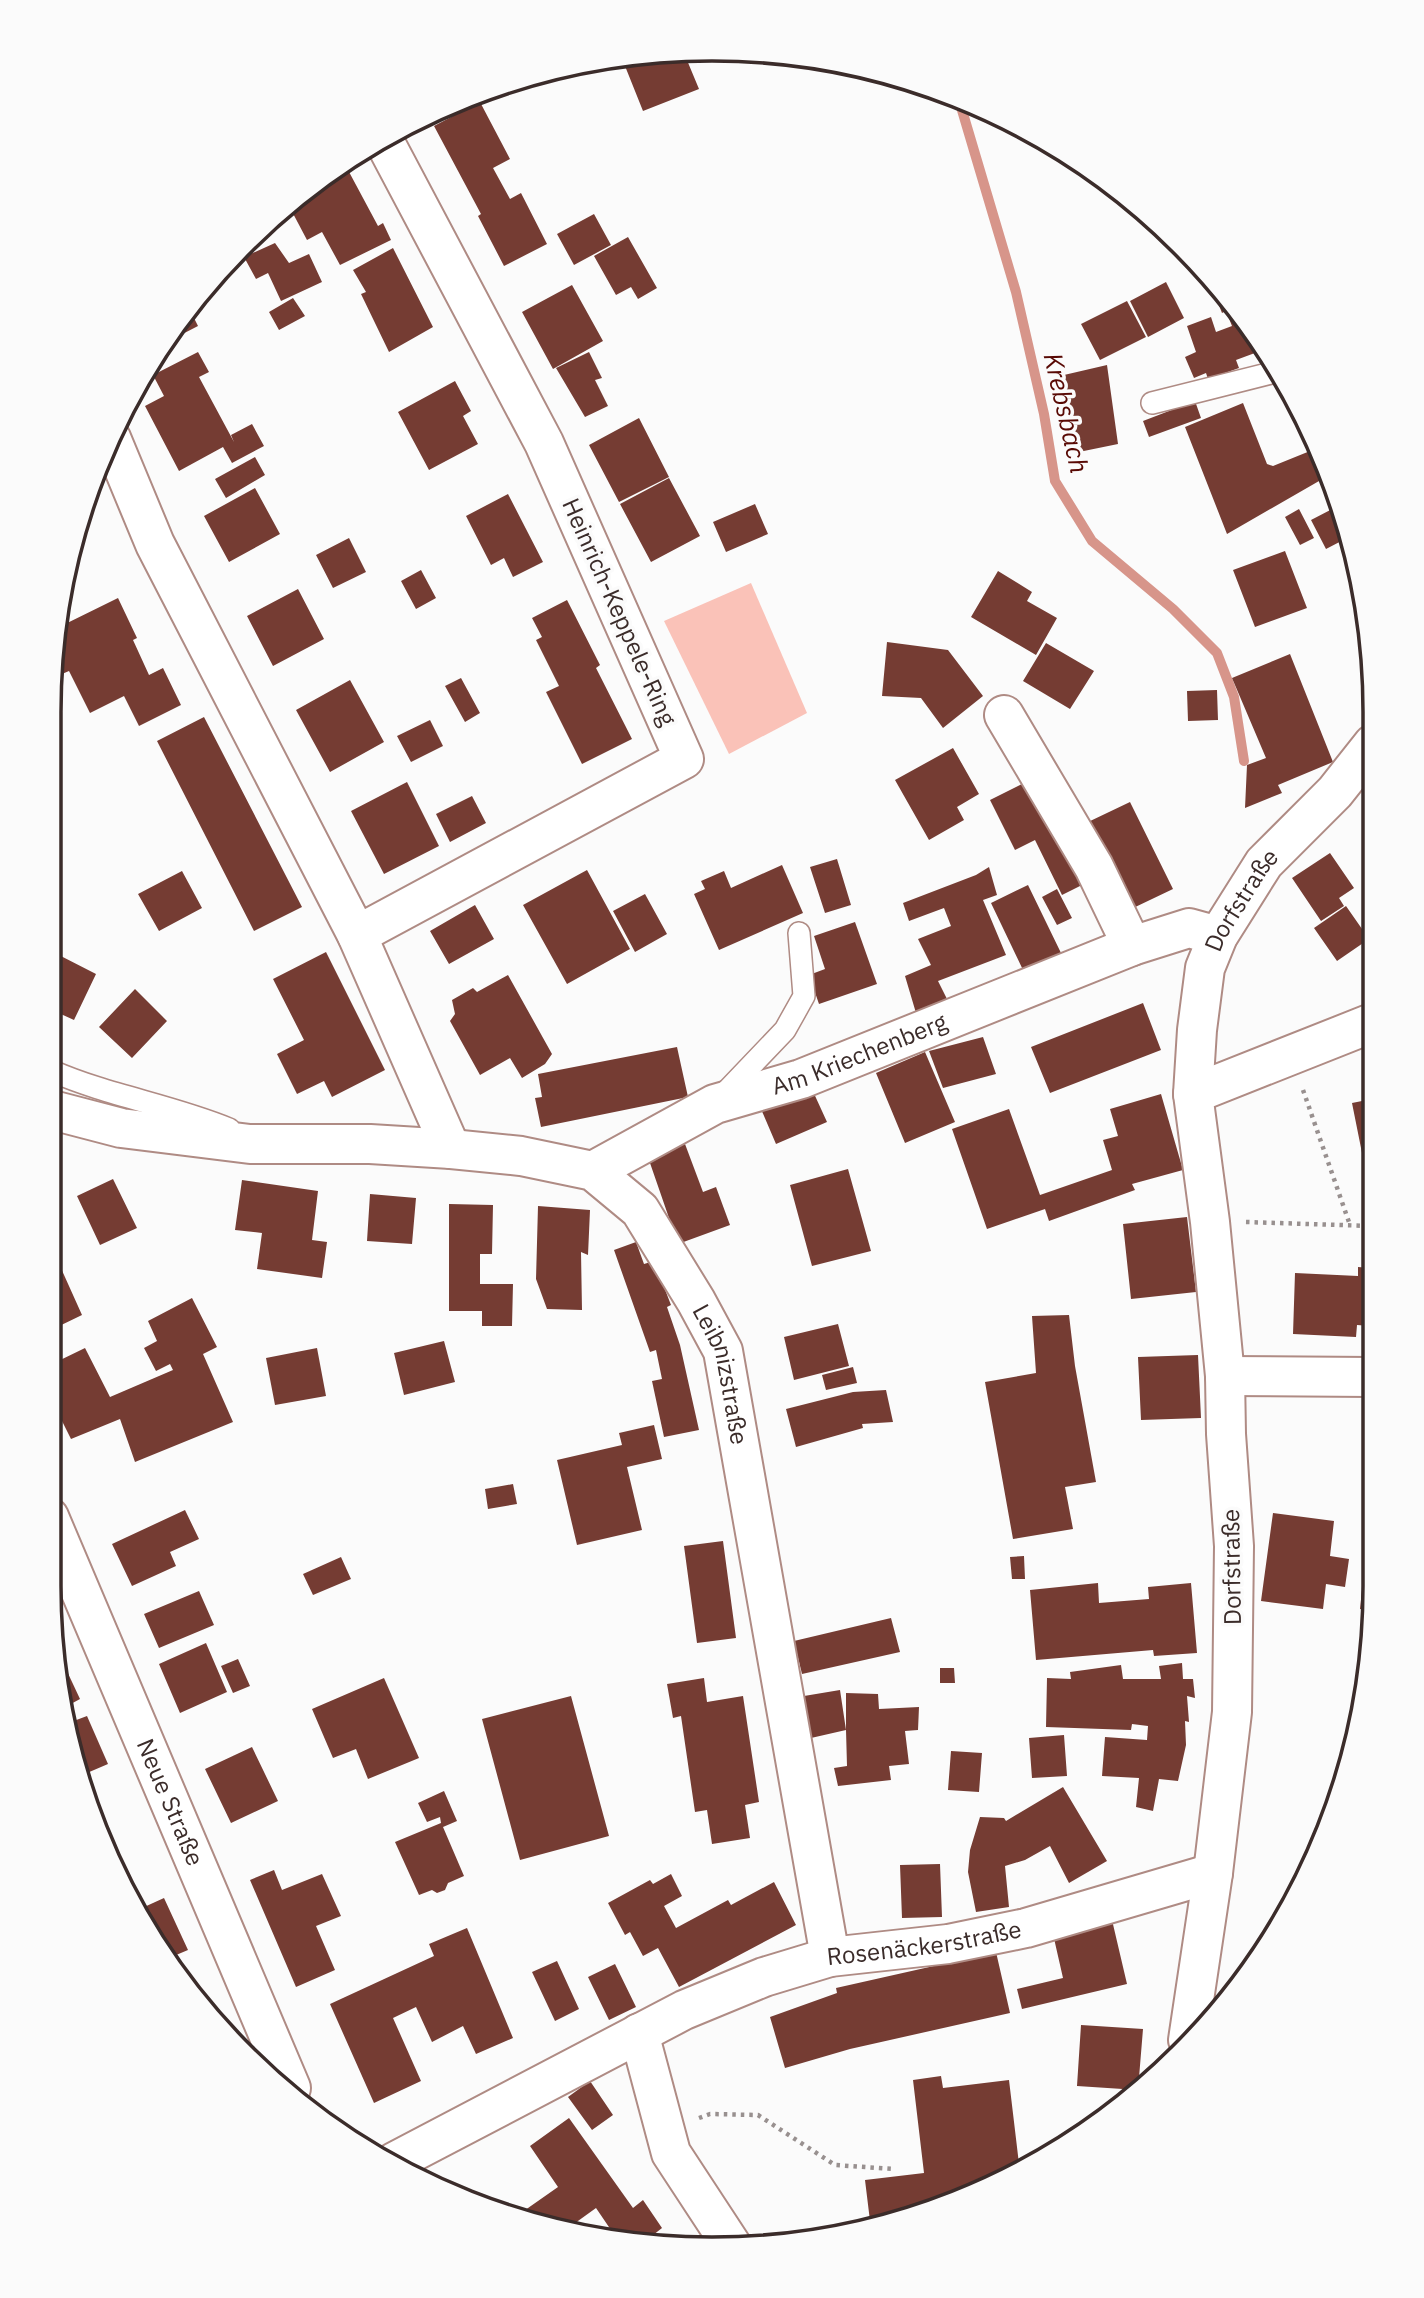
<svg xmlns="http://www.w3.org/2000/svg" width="1424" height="2298" viewBox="0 0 1424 2298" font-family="'IBM Plex Sans',sans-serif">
	<rect width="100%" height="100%" fill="#fbfbfb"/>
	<path fill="#fac2b8" d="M751,583L807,713L729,754L664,621Z"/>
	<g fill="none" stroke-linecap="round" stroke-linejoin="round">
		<path stroke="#d7958a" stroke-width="10" d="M959,100L1016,292L1044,414L1055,481L1092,541L1173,609L1217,653L1234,697L1244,761"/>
	</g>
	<path fill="#753c33" d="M684,53L699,89L643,111L621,56Z
		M480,102L510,159L493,168L510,199L521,193L547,244L504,266L478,216L481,214L434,126Z
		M348,170L378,226L383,223L391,240L340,265L322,232L307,240L288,204L334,171L336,176Z
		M594,214L611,245L574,265L557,234Z
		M628,237L657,288L638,299L631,287L616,295L594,256Z
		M275,243L289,263L309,254L322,282L281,301L268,273L256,279L244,257Z
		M393,248L433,327L389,352L361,294L366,292L353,270Z
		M1166,282L1184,318L1148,337L1130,301Z
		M572,285L603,341L553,369L522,312Z
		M1223,293L1263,350L1236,360L1239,368L1208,379L1206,373L1194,378L1185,357L1196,352L1187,326L1211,317L1216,332L1232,326L1226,311L1222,313L1215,295Z
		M293,298L305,316L279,330L269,312Z
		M1127,301L1146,337L1100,360L1081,324Z
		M188,306L198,326L167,342L186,309Z
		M198,352L209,372L199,377L234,442L231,435L252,424L264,446L232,463L223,447L179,471L145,406L164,396L153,375Z
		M589,352L602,378L595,380L608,406L585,417L556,368Z
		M1107,365L1118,444L1074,453L1064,375Z
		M455,381L471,411L463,416L478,444L429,470L398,412Z
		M1195,401L1201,418L1149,437L1143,421Z
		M1243,403L1267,464L1273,466L1315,449L1326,477L1227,534L1185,427Z
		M639,418L669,477L619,502L589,445Z
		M255,457L265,475L226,498L215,479Z
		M669,478L700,536L651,562L620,504Z
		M255,488L280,534L229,562L204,516Z
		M508,494L543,562L513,577L504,558L491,565L466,516Z
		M755,504L768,534L726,552L713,522Z
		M1338,506L1351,536L1326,549L1311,520Z
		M1299,509L1314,538L1300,545L1285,517Z
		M349,538L366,572L333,588L316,555Z
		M1285,551L1307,608L1255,627L1233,570Z
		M421,570L436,598L416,609L401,581Z
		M998,571L1032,592L1027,601L1057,618L1036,655L971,617Z
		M298,589L324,639L273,666L247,616Z
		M118,598L137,638L133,640L149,675L163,668L181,705L139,726L124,696L90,713L69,671L62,674L54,658L55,629Z
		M567,600L600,665L596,668L632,739L582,764L546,692L559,686L536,640L542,637L532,618Z
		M887,642L948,650L983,696L943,728L921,698L882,696Z
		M1046,643L1094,671L1070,709L1023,681Z
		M1290,654L1333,762L1278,785L1282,793L1245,808L1247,765L1266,758L1232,678Z
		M461,678L480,713L465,722L445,686Z
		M350,680L384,742L330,772L296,710Z
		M1217,690L1218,720L1188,721L1187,691Z
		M204,717L302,907L254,931L157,741Z
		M430,720L443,746L411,762L397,736Z
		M953,748L979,794L957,807L964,820L929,840L895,780Z
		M1032,779L1084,884L1062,895L1035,840L1015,850L990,800Z
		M407,782L439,846L384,874L351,811Z
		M472,796L486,823L450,842L436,814Z
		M1130,802L1173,889L1129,910L1086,823Z
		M1330,853L1354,888L1339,898L1344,906L1321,921L1292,878Z
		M837,859L851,905L825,913L810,867Z
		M782,865L803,913L719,950L694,894L705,889L701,881L724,871L731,888Z
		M989,867L997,895L983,900L1006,955L938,981L948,1001L916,1013L905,976L931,965L918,939L951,926L944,908L909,921L903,903L976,875Z
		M587,870L630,949L567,984L523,905Z
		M182,871L202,908L159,931L138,894Z
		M1028,885L1061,953L1023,970L991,903Z
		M1057,889L1072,918L1057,925L1042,897Z
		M645,894L667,934L635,952L613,911Z
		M475,905L494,939L449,964L430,931Z
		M1346,906L1369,939L1337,961L1314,928Z
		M855,922L877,984L819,1004L809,975L825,969L814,936Z
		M53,952L96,974L74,1020L52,1010Z
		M326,952L385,1070L332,1097L324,1081L297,1094L277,1054L304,1040L273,979Z
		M508,975L552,1054L545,1064L522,1078L510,1058L480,1075L450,1021L455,1014L452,1000L473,988L477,992Z
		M135,989L167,1021L132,1058L99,1027Z
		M1143,1003L1161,1050L1050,1093L1031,1047Z
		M983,1037L996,1074L943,1088L929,1051Z
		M677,1047L688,1097L541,1127L535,1098L542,1097L538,1074Z
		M925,1052L955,1122L905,1143L876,1073Z
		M811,1087L827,1122L776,1144L761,1109Z
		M1161,1094L1183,1170L1132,1184L1135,1190L1049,1221L1045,1209L987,1229L952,1129L1009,1109L1040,1195L1112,1170L1103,1140L1118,1136L1110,1109Z
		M1372,1099L1371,1162L1364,1163L1352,1103Z
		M685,1144L703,1192L716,1187L730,1225L678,1244L650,1163L647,1164L645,1158Z
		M848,1169L871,1251L812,1266L790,1185Z
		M113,1179L137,1228L100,1245L77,1196Z
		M242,1180L318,1191L312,1240L327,1242L322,1278L257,1269L262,1233L235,1230Z
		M370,1194L416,1198L412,1244L367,1241Z
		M449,1204L493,1205L492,1254H480V1284H513L512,1326H482V1311H449Z
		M538,1206L590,1210L588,1255L581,1252L582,1310L547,1309L536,1279Z
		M1187,1217L1196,1292L1131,1299L1123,1224Z
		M636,1242L644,1264L654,1261L671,1305L667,1307L680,1345L699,1430L664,1437L652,1381L662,1379L656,1350L650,1352L614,1250Z
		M51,1246L82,1315L51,1330Z
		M1358,1267L1371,1268V1326L1357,1325L1356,1337L1293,1334L1295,1273L1358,1276Z
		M192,1298L217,1347L203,1354L233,1422L135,1462L120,1419L71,1439L50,1397V1365L85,1348L110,1397L173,1370L170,1364L156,1371L144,1348L157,1341L148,1321Z
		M1069,1315L1075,1366L1096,1482L1065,1487L1073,1529L1013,1539L985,1382L1036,1373L1032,1316Z
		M838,1324L849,1366L794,1380L784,1337Z
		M444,1341L455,1382L404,1395L394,1353Z
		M317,1348L326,1396L275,1405L266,1358Z
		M1198,1355L1201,1418L1141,1420L1138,1357Z
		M853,1367L857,1383L826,1390L822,1375Z
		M886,1390L893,1422L862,1424L863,1428L796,1447L786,1409L853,1392Z
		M654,1425L662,1459L627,1467L642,1530L577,1545L557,1460L622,1445L619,1433Z
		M513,1484L517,1504L488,1509L485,1489Z
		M185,1510L199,1539L170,1552L176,1566L132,1586L112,1544Z
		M1273,1513L1334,1521L1330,1556L1349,1559L1345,1587L1326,1584L1323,1609L1261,1601Z
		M723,1541L736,1638L697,1643L684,1546Z
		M1024,1556L1025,1579H1012L1010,1557Z
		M341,1557L351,1579L313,1595L303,1574Z
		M1363,1581L1370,1582V1610L1360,1609Z
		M1098,1583L1099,1603L1149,1599L1148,1587L1191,1583L1197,1653L1154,1656L1153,1650L1036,1660L1030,1590Z
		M199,1591L214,1625L159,1648L144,1614Z
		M891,1618L900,1652L802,1674L794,1641Z
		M206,1643L227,1692L180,1713L159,1664Z
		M238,1659L250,1686L233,1693L221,1666Z
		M1182,1663L1183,1679H1193L1195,1698L1187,1696L1189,1722L1185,1721L1186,1745L1178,1781L1159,1779L1153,1811L1136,1807L1139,1778L1102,1776L1105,1737L1147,1740L1148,1726L1132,1724L1131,1730L1046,1727L1047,1678L1071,1679L1070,1672L1121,1665L1123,1679H1161L1159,1666Z
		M65,1667L80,1699L69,1705L62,1668Z
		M940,1668H954L955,1683H940Z
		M384,1678L419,1758L368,1779L356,1749L333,1758L312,1709Z
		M704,1678L707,1702L743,1696L759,1802L745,1805L750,1838L712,1844L707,1810L695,1812L681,1716L673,1718L667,1684Z
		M840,1690L846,1730V1693L878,1694L879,1709L919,1707L918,1730L905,1731L909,1764L889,1766L891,1780L838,1786L834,1768L847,1766L846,1730L811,1738L804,1696Z
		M571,1696L609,1836L520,1860L482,1719Z
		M87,1716L108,1764L80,1776L71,1722Z
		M1064,1735L1067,1776L1032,1778L1029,1738Z
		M252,1747L278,1801L231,1823L205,1769Z
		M951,1751L982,1753L979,1792L948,1790Z
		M1063,1787L1107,1861L1069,1883L1050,1846L1025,1860L1005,1866L1009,1907L976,1912L968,1872L970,1850L980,1817L1004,1818L1006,1821Z
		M444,1791L457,1821L443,1827L464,1876L448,1883L445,1890L437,1893L432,1890L419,1895L395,1842L441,1823L440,1817L427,1822L418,1803Z
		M940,1864L942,1917L902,1918L900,1865Z
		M274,1870L282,1890L322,1874L341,1916L316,1926L335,1970L296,1987L250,1880Z
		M671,1874L682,1896L664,1906L676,1928L728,1900L731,1905L774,1882L796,1925L679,1987L658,1948L643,1956L630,1932L625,1935L608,1903L650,1880L653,1884Z
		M164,1898L188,1950L169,1958L142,1908Z
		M1112,1920L1127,1984L1022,2009L1017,1989L1063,1978L1053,1934Z
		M467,1928L513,2038L476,2054L463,2026L432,2042L416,2007L393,2018L421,2081L374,2103L330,2004L434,1956L429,1944Z
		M996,1952L1010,2013L850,2049L785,2068L770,2017L837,1993L836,1988Z
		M557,1961L579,2009L555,2021L532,1972Z
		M615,1964L636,2007L609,2020L588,1977Z
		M1081,2025L1143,2029L1138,2090L1077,2086Z
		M941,2076L943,2088L1009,2080L1019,2164L925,2214L870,2221L865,2180L924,2173L913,2080Z
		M590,2081L613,2115L592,2130L568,2097Z
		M569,2118L633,2208L643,2200L662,2228L648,2239L613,2233L596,2208L571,2226L520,2217L518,2215L558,2187L530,2146Z"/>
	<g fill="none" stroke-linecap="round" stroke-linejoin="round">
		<defs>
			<path id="service" d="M1152,403L1279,371
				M52,1071C109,1096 171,1105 229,1129
				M723,1095L785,1030L804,996L799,933"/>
			<g id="minor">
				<path d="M111,438L155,544L357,935L451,1149"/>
				<path d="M1004,715L1094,867L1132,946"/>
				<path d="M357,935L684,759L544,443L382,137"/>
				<path d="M1193,1094L1372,1023"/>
				<path id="s1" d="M52,1110L121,1128L250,1144H370L451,1149L521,1156L593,1171L640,1210L696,1301L723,1351L830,1957"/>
				<path id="s2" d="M593,1171L715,1104L801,1079L1132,946L1189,928L1218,936"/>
				<path d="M1225,1376L1371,1377"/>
				<path id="s3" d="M49,1517L291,2088"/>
				<path d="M639,2033L671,2153L732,2246"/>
				<path id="s4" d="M394,2162L684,2010L764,1977L830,1957L948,1944L1026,1928L1213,1873"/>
			</g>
			<g id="tertiary">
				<path id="s5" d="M1188,2040L1213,1873L1232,1712L1234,1546L1226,1434L1225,1376L1210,1222L1193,1094L1197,1030L1205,968L1218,936L1264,863L1335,792L1373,744"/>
			</g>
		</defs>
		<use href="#service" stroke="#af8b84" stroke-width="24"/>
		<use href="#minor" stroke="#af8b84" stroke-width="42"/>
		<use href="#tertiary" stroke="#af8b84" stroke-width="42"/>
		<path stroke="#98908f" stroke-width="4.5" stroke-dasharray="3.5 5" stroke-linecap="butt" d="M1303,1090L1350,1225
			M1246,1222L1371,1226
			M699,2118L710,2114L758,2115L835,2165L893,2169"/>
		<use href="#service" stroke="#fff" stroke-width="21"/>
		<use href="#minor" stroke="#fff" stroke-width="38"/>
		<use href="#tertiary" stroke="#fff" stroke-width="38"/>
	</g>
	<g text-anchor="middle" stroke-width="7" stroke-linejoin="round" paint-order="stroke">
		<g font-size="24" fill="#3b2c2a" stroke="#fbfbfb">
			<text transform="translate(619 612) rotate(66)" y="8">Heinrich-Keppele-Ring</text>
			<text dy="8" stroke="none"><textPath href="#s5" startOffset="1155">Dorfstraße</textPath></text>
			<text dy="8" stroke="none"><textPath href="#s2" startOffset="292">Am Kriechenberg</textPath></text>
			<text dy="8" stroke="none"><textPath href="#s1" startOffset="793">Leibnizstraße</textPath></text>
			<text transform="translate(1232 1567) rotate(-91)" y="8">Dorfstraße</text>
			<text dy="8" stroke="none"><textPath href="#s3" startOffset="310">Neue Straße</textPath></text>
			<text dy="8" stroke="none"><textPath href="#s4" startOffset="578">Rosenäckerstraße</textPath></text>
		</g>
		<g font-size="26" font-style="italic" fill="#580904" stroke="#fbfbfb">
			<text transform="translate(1066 413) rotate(77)" y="9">Krebsbach</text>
		</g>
	</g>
	<path d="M0 0H1424V2298H0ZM712 61H712A651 651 0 0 1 1363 712V1586A651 651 0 0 1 712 2237H712A651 651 0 0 1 61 1586V712A651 651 0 0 1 712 61Z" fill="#fbfbfb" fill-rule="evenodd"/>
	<path fill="none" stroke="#3b2c2a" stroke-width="3.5" d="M712 61H712A651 651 0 0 1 1363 712V1586A651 651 0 0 1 712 2237H712A651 651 0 0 1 61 1586V712A651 651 0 0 1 712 61Z"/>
</svg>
